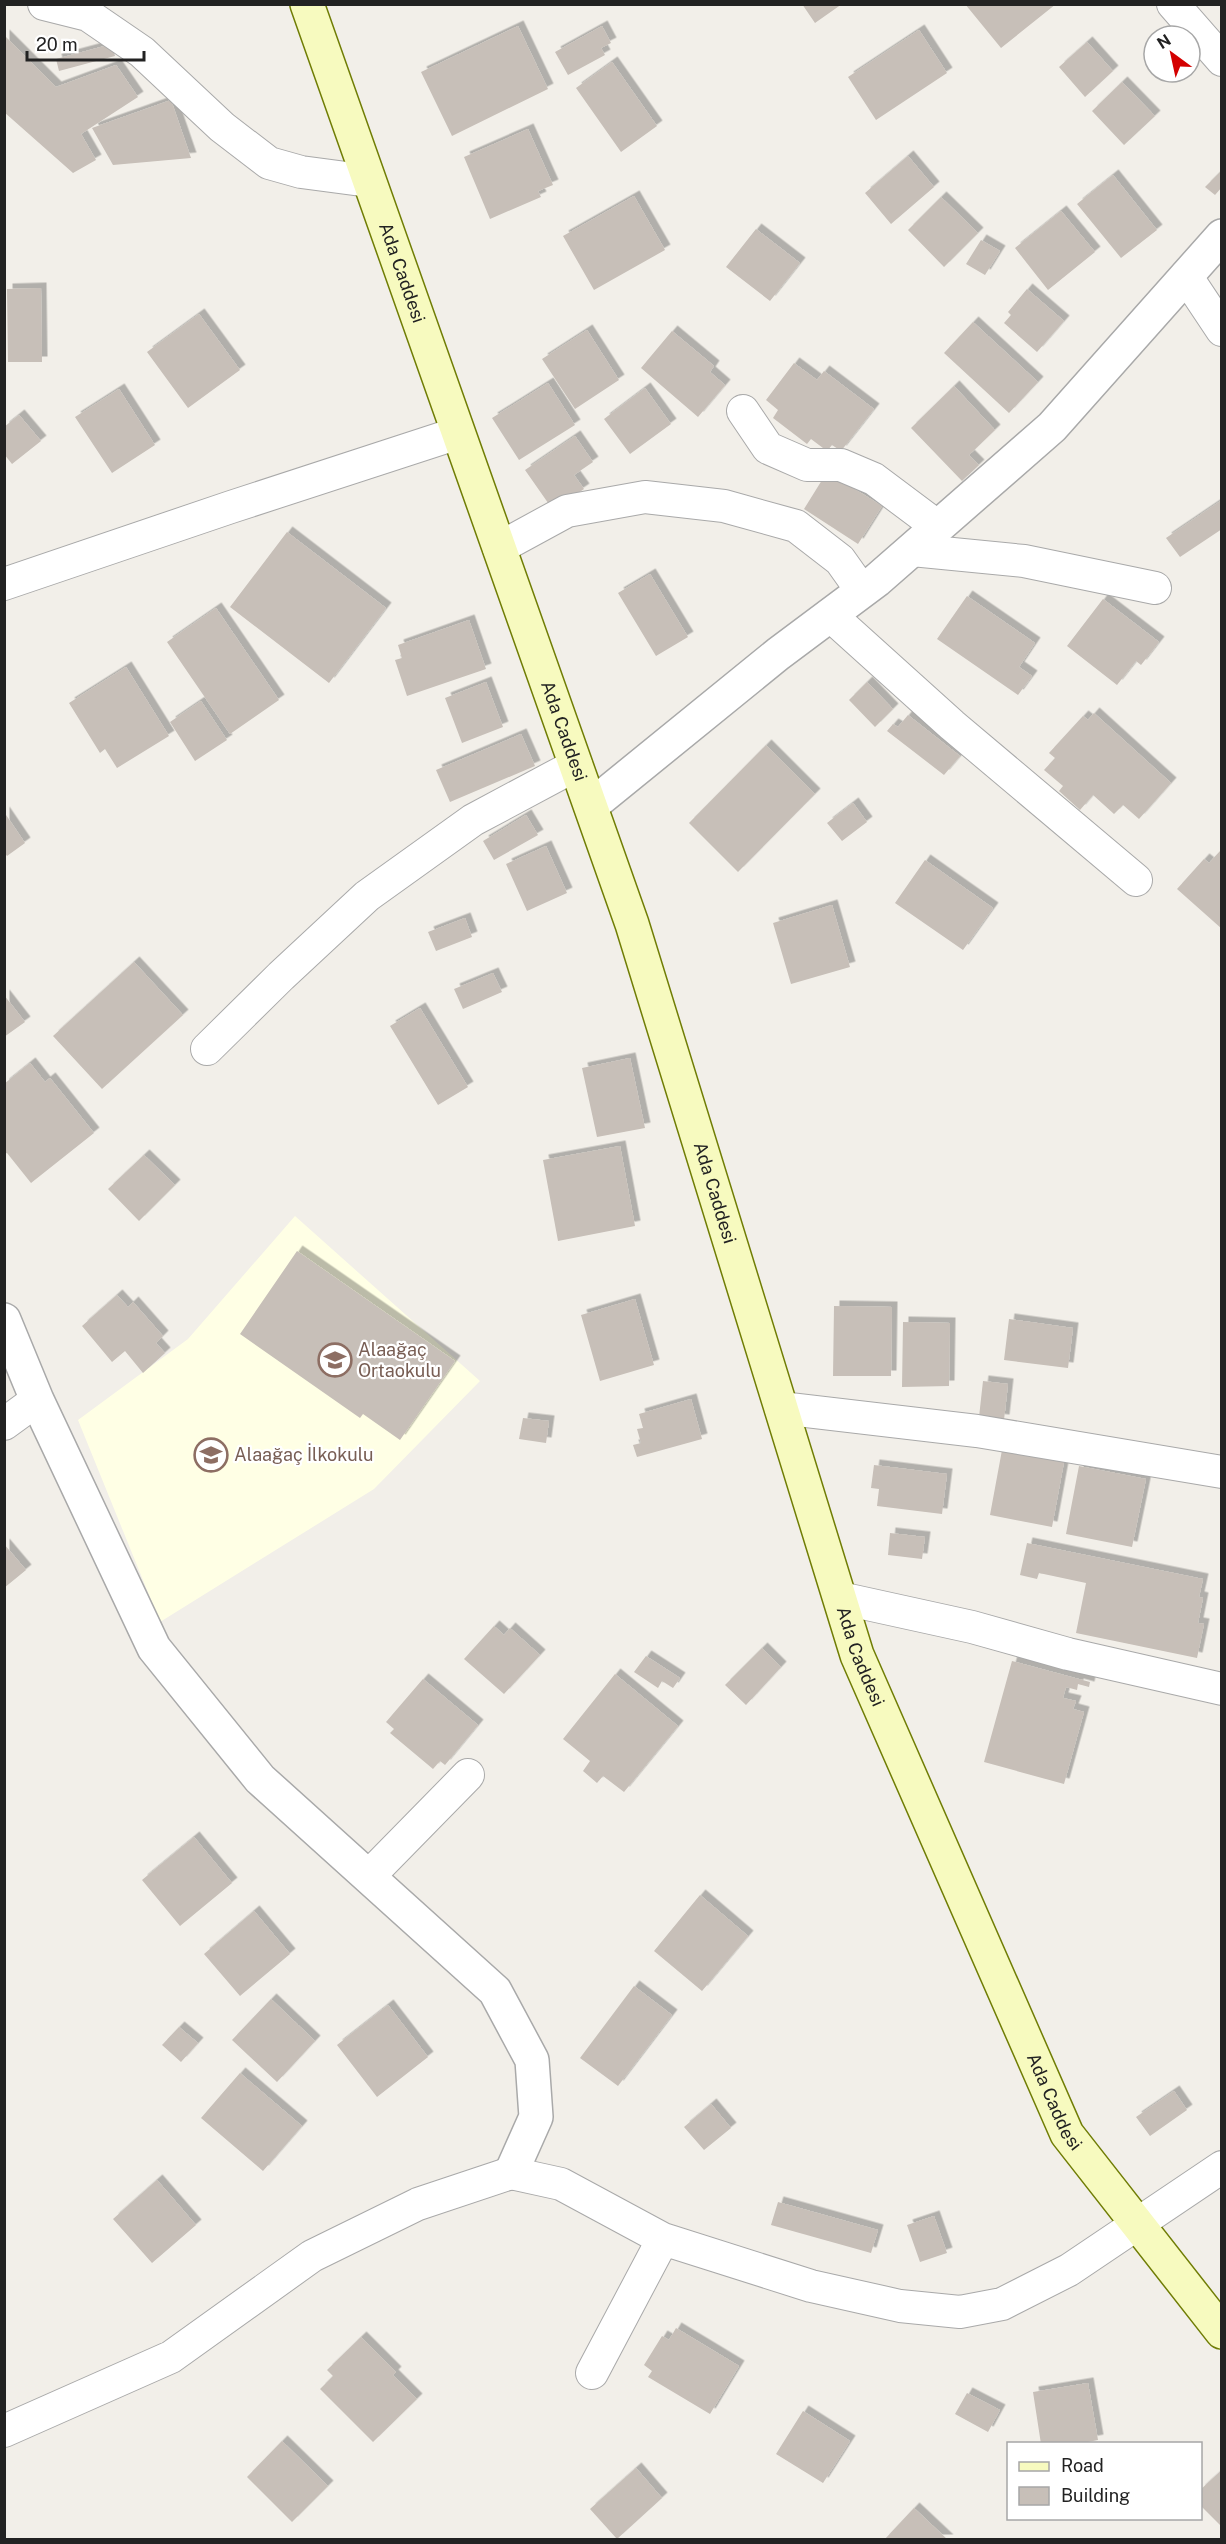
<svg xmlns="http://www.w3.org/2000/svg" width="1226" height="2544" viewBox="0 0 1226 2544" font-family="'Public Sans',sans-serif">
	<defs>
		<filter id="shadow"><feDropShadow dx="5.5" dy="-5.5" stdDeviation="0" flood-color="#0004"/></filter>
	</defs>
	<rect width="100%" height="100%" fill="#f2efe9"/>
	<path fill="#ffffe5" d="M295,1216L480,1381L374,1489L160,1622L78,1420L188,1339Z"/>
	<path fill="#c7bfb8" filter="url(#shadow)" d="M802,4H842L815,23Z
		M965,4H1056L1001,48Z
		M518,26L548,89L452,136L421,72Z
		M602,26L611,43L601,48L605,55L568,75L555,52Z
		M919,30L947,73L876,120L848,77Z
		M4,35L56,87L116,65L138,97L81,134L96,160L73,173L4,112Z
		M1087,42L1113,71L1085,97L1059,67Z
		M112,44L115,56L59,71L56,59Z
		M612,62L657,126L621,152L576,88Z
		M1122,82L1155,116L1124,145L1092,111Z
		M171,100L191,158L113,165L92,128Z
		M528,129L553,185L538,191L541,197L490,219L464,157Z
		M908,156L934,187L891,224L865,193Z
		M1222,170V187L1215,195L1205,187Z
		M1113,175L1157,230L1121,258L1077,204Z
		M634,196L665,250L594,290L563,236Z
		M941,197L978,233L944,267L908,230Z
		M1061,211L1095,252L1048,290L1015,248Z
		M756,229L800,263L770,301L726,267Z
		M981,240L1000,251L985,275L966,264Z
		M41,288L42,362H8L7,289Z
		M1027,289L1064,321L1037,352L1004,323L1011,315L1008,312Z
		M199,314L240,370L188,408L147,352Z
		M973,322L1038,382L1009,413L944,353Z
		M587,330L619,380L575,409L542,359Z
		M672,331L714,366L710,372L725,385L698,417L641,368Z
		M794,363L817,380L824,371L874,409L841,451L832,445L827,451L811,439L807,444L773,418L778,410L766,400Z
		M548,383L575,425L519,460L492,418Z
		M954,386L995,430L969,455L979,465L962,481L911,428Z
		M645,388L671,424L630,454L604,419Z
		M119,389L155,445L112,473L75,417Z
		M19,415L41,441L12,464L4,454V427Z
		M575,436L593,462L574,475L584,489L553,510L525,470Z
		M827,472L882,506L858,544L804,509Z
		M1222,500V529L1180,557L1166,538Z
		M287,532L386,608L329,683L230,607Z
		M650,574L688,637L656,656L618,593Z
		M967,596L1035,643L1019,667L1032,676L1018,695L937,639Z
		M1103,599L1159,642L1141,665L1136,661L1117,685L1067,646Z
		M216,608L279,700L230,734L167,642Z
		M469,620L486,669L407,696L395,660L402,658L398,645Z
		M126,667L169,736L117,768L105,749L100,753L69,703Z
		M486,682L503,727L462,743L445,698Z
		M867,682L893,709L875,727L849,700Z
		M201,701L227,740L195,761L170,722Z
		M1094,713L1171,783L1139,819L1123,805L1114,814L1093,795L1080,810L1059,791L1063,786L1044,770L1055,758L1049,753L1083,716L1088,720Z
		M908,715L960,756L944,775L887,731L893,724L898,727Z
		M521,734L535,766L450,802L436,770Z
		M766,745L815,794L738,872L689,823Z
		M853,803L867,822L842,841L827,823Z
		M4,812L25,843L7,856L4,852Z
		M526,815L538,835L494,860L483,841Z
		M546,846L567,893L527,911L506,864Z
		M1222,849V929L1177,889L1204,859L1209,863Z
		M925,860L993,908L963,950L895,903Z
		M832,905L850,967L791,984L773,923Z
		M465,918L472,937L436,951L428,932Z
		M134,962L183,1015L102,1089L53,1036Z
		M493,973L502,992L463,1009L454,989Z
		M4,995L25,1022L4,1037Z
		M420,1008L468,1087L438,1105L390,1026Z
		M630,1058L645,1128L597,1137L582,1068Z
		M30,1063L45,1082L50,1078L94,1133L31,1183L7,1153L4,1154V1084Z
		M620,1146L635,1226L558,1241L543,1160Z
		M144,1155L175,1185L139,1221L108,1189Z
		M297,1251L455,1361L400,1440L363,1414L360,1418L240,1334Z
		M117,1295L128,1307L133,1302L163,1336L156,1343L165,1353L143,1373L125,1351L112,1362L82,1326Z
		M635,1299L654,1365L600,1381L581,1315Z
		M834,1306L892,1307L891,1376H833Z
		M1009,1319L1073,1328L1068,1368L1004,1360Z
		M903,1322L950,1323L949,1386L902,1387Z
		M983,1381L1008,1384L1004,1420L979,1417Z
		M691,1399L702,1439L637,1457L633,1445L641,1443L637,1429L643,1428L639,1414Z
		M523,1418L549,1421L546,1443L519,1439Z
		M1002,1450L1064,1462L1052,1527L990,1515Z
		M874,1465L947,1474L942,1514L877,1506L879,1489L871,1488Z
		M1079,1466L1146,1479L1132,1547L1066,1534Z
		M890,1533L925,1537L922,1559L888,1555Z
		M1027,1543L1203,1579L1199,1597L1203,1598L1198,1623L1204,1624L1197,1658L1076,1633L1086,1583L1039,1573L1037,1579L1020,1575Z
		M4,1544L26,1570L4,1588Z
		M494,1626L504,1635L510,1628L540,1655L504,1694L464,1659Z
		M762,1648L781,1667L746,1705L725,1685Z
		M646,1656L680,1678L673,1688L662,1681L658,1688L634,1672Z
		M1012,1661L1090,1682L1089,1687L1078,1684L1077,1690L1066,1687L1063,1698L1076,1701L1073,1709L1084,1712L1064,1784L984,1762Z
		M615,1674L678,1726L624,1792L603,1776L597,1783L583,1771L590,1761L563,1739Z
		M423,1679L478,1725L445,1765L440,1761L433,1769L390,1733L394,1729L386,1722Z
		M194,1837L232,1883L180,1926L142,1880Z
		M700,1895L748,1936L702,1991L654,1951Z
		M254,1911L290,1954L240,1996L204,1954Z
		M634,1986L672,2015L618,2086L580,2058Z
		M271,1999L315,2041L277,2082L232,2040Z
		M388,2005L428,2057L377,2097L337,2045Z
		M179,2027L198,2043L181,2062L162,2045Z
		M240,2073L302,2126L263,2171L201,2118Z
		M1174,2091L1187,2110L1150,2136L1136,2117Z
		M711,2104L731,2128L704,2150L684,2127Z
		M157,2180L196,2225L152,2263L113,2219Z
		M778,2202L878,2230L871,2253L771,2225Z
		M934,2216L947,2253L920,2262L907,2225Z
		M676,2328L739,2366L710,2414L648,2377L652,2371L644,2365L662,2336L669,2340Z
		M361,2337L396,2372L393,2375L417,2399L373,2442L320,2389L333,2376L327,2370Z
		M1088,2383L1098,2440L1078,2444H1041L1033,2392Z
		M967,2393L1000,2410L988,2432L955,2414Z
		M803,2411L850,2441L823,2483L776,2454Z
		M282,2441L328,2486L292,2522L247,2477Z
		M636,2468L662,2498L617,2539L590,2509Z
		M1222,2470V2527L1200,2505V2490Z
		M914,2508L948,2540H884Z"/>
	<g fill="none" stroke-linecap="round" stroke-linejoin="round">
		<defs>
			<path id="minor" d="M44,4L88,15L142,52L222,127L269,163L301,172L369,181
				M1173,4L1222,60
				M1186,276L1222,330
				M743,411L768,448L807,465H841L874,479L938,527
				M499,548L567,511L645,497L724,506L796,526L840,560L862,591
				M912,550L1024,561L1155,588
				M4,584L231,507L458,433
				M830,615L952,725L1136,880
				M207,1049L281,976L367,896L473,820L576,765
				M781,1408L977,1431L1222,1472
				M4,1424L37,1400
				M840,1598L972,1627L1068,1654L1222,1689
				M369,1876L468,1775
				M592,2373L663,2239
				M4,2431L171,2357L312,2256L418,2204L511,2173L561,2184L663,2239L811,2286L900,2306L960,2312L1002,2304L1069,2270L1222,2167"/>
			<path id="tertiary" d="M591,806L778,654L877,580L1052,427L1222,236
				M4,1320L37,1400L154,1648L260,1779L495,1991L532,2060L536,2117L511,2173"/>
			<g id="secondary">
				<path id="s1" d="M307,4L632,924L857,1655L1067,2134L1222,2332"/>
			</g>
		</defs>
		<use href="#minor" stroke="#a9a9a9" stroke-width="34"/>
		<use href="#tertiary" stroke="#a9a9a9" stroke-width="36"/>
		<use href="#secondary" stroke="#707d05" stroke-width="36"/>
		<use href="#minor" stroke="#fff" stroke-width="32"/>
		<use href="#tertiary" stroke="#fff" stroke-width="33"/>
		<use href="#secondary" stroke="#f7fabf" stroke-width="33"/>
	</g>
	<defs>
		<symbol id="school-ring" viewBox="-11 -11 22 22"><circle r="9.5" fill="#fff" stroke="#8d6e63" stroke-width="1.5"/><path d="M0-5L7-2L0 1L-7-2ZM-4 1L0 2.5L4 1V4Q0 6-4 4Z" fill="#8d6e63"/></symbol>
	</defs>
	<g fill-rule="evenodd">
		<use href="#school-ring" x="316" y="1341" width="38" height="38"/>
		<use href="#school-ring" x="192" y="1436" width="38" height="38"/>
	</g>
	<g text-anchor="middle" stroke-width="4.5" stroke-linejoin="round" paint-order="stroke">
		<g font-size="18" fill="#222" stroke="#fff">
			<text dy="6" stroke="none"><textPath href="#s1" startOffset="285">Ada Caddesi</textPath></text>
			<text dy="6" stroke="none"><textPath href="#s1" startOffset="771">Ada Caddesi</textPath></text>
			<text dy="6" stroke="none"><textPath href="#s1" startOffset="1257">Ada Caddesi</textPath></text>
			<text dy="6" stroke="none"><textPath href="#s1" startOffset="1743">Ada Caddesi</textPath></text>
			<text dy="6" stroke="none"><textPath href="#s1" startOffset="2229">Ada Caddesi</textPath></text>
		</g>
		<g font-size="18" fill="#785e54" stroke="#fff" text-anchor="start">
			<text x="358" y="1356">Alaağaç<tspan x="358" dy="21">Ortaokulu</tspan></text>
			<text x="234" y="1461">Alaağaç İlkokulu</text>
		</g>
	</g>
	<rect width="1226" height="2544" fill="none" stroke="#222222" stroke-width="12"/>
	<rect x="1007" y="2442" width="195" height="78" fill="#ffffff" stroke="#a7a7a7" stroke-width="1.5"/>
	<rect x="1019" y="2462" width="30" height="9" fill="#f7fabf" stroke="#a7a7a7" stroke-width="1.5"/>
	<text x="1061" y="2472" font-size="18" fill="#222222">Road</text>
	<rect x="1019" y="2487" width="30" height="18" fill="#c7bfb8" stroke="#a7a7a7" stroke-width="1.5"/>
	<text x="1061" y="2502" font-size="18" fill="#222222">Building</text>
	<g transform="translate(1172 54) rotate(327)"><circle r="28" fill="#ffffff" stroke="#a7a7a7" stroke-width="1.5"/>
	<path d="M0-4.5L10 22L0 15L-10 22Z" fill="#d40000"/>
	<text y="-9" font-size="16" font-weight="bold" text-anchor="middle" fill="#222222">N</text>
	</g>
	<path d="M27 51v9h117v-9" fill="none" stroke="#222222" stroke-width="3"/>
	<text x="36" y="51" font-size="18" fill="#222222" stroke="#ffffff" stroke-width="4.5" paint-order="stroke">20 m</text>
</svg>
